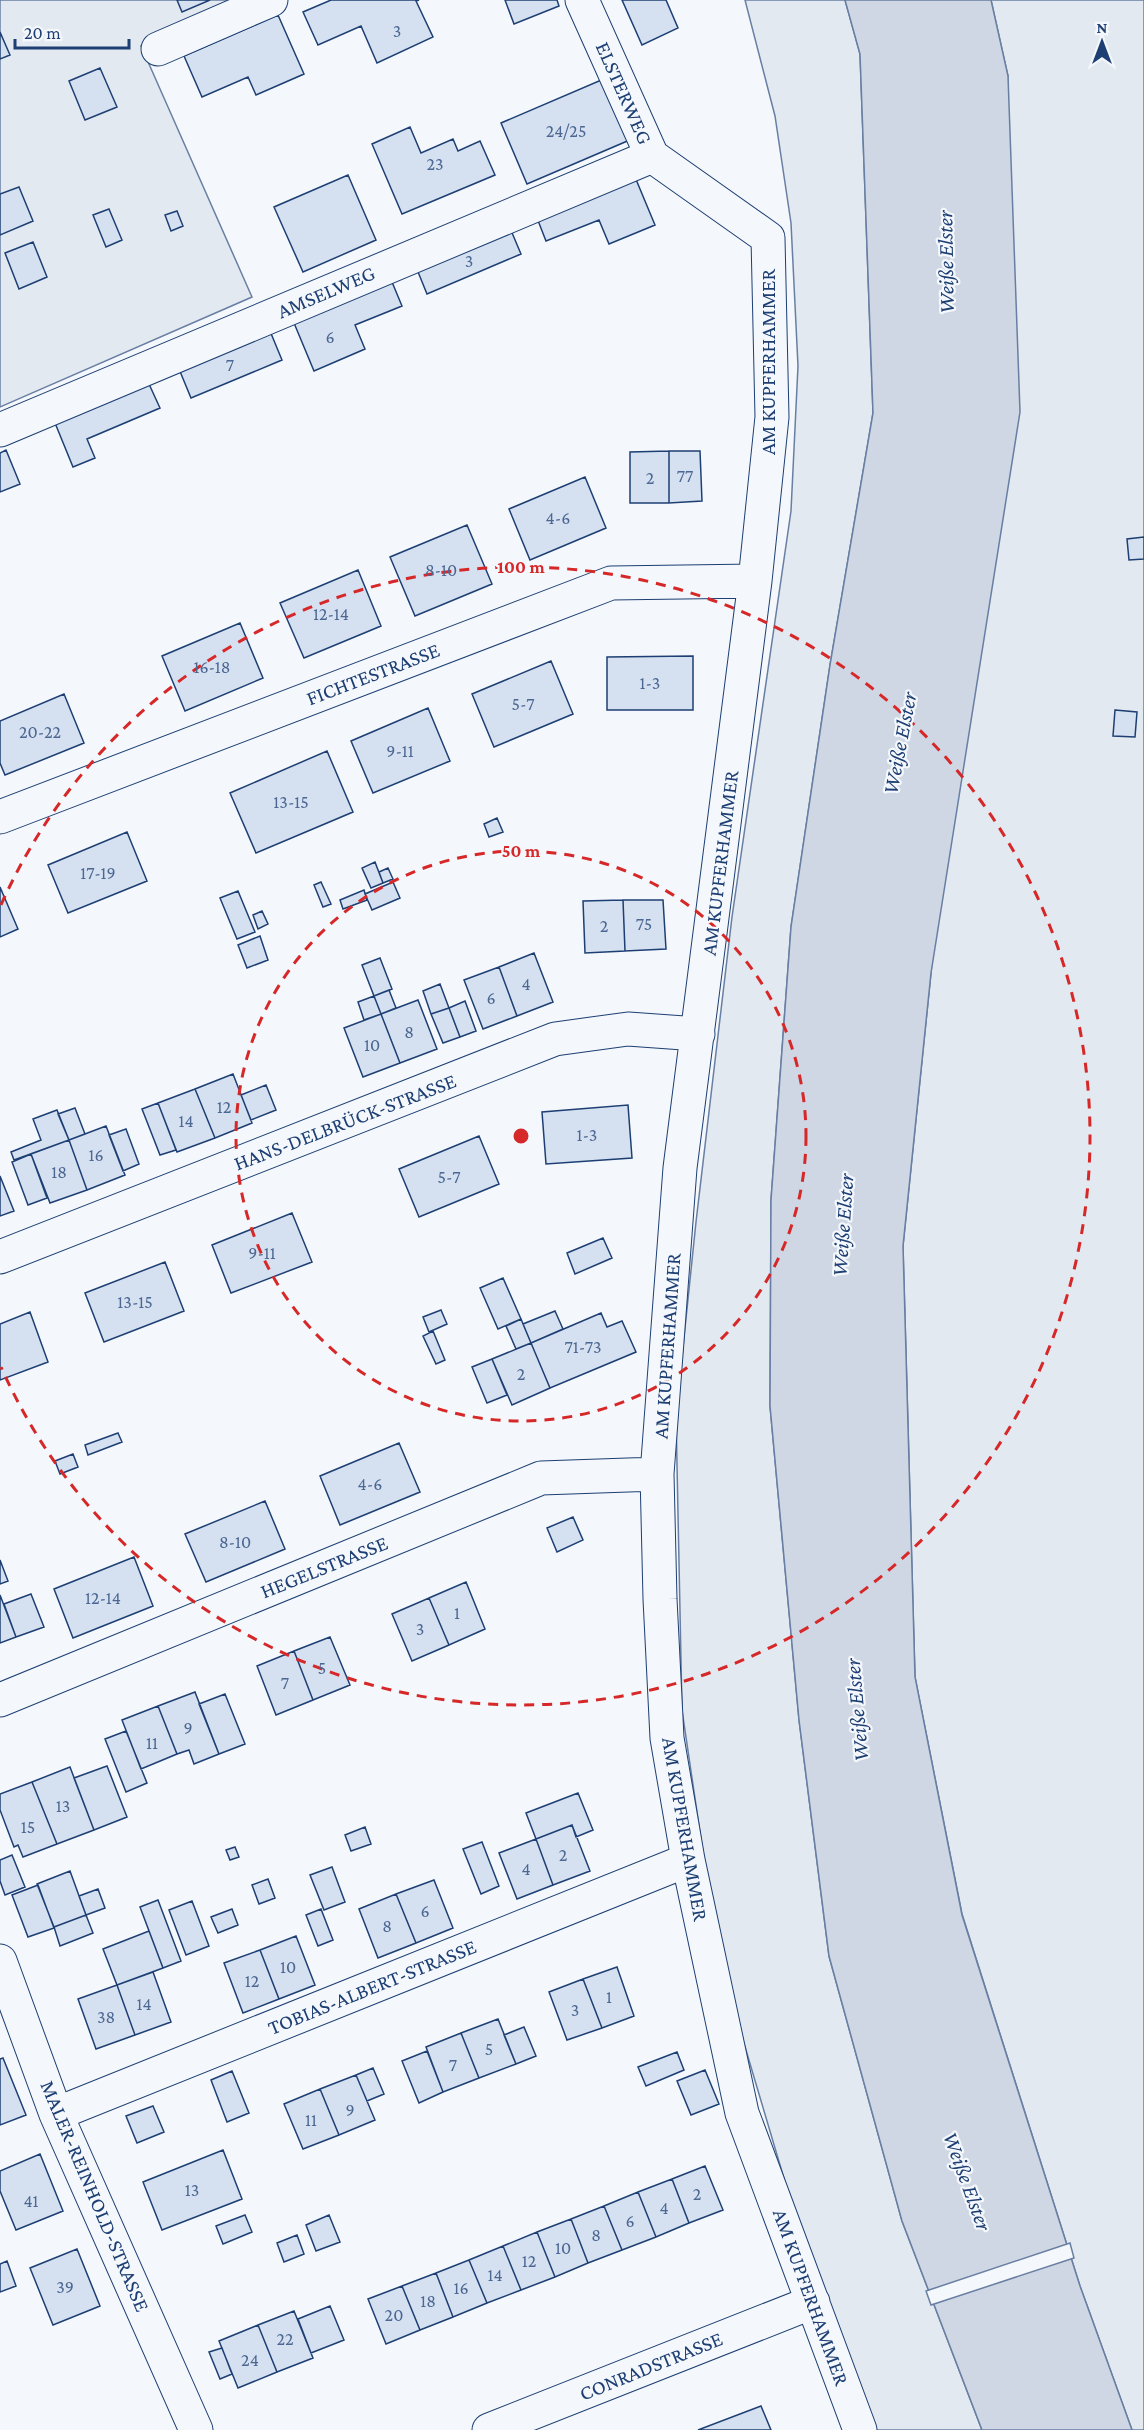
<svg xmlns="http://www.w3.org/2000/svg" width="1144" height="2430" viewBox="0 0 1144 2430" font-family="'Crimson Pro',serif">
	<rect width="100%" height="100%" fill="#f4f7fb"/>
	<path fill="#e3e9f0" stroke="#687fa3" stroke-width="1.5" d="M0,0H242L141,46L252,297L0,407Z
		M745,0H845L860,54L873,413L830,665L791,927L771,1200L770,1406L799,1720L829,1956L902,2221L982,2430H875L788,2192L743,2040L706,1873L682,1710L676,1415L696,1222L732,917L791,511L798,366L791,223L775,116Z
		M991,0H1144V2430H1132L1080,2286L962,1914L915,1677L903,1246L931,973L1008,76Z"/>
	<path fill="#cfd7e4" stroke="#687fa3" stroke-width="1.5" d="M845,0H991L1008,76L1020,412L931,973L903,1246L915,1677L962,1915L1080,2286L1132,2430H982L902,2221L829,1956L799,1720L770,1406L771,1200L791,927L830,665L873,413L860,54Z"/>
	<path fill="#f4f7fb" stroke="#687fa3" stroke-width="1.5" d="M1070,2243L1074,2258L931,2305L926,2291Z"/>
	<path fill="#d5e0f0" stroke="#1d3f73" stroke-width="1.5" d="M177,0H210L182,12Z
		M331,0H419L416,1L433,37L377,63L361,26L318,45L303,12Z
		M505,0H557L559,6L514,24Z
		M622,0H666L678,28L642,45Z
		M278,15L304,74L256,95L248,77L202,97L184,56Z
		M0,32L10,55L0,59Z
		M100,68L117,107L85,120L69,81Z
		M606,78L632,139L527,184L501,123Z
		M410,127L421,153L453,139L458,151L480,141L495,175L402,214L372,144Z
		M348,175L376,240L303,272L274,207Z
		M635,177L655,225L609,244L599,220L546,241L537,218Z
		M19,187L33,221L0,235V194Z
		M109,209L122,240L106,247L93,215Z
		M177,211L183,226L171,231L165,215Z
		M510,228L521,254L427,294L416,267Z
		M33,242L47,277L19,289L5,253Z
		M392,282L402,306L355,325L365,349L314,371L294,323Z
		M270,331L282,360L191,398L179,369Z
		M149,384L160,408L87,439L95,458L73,467L55,423Z
		M6,450L20,484L0,492V453Z
		M669,451V503H630V452Z
		M669,451H700L702,501L669,503Z
		M585,477L606,528L530,560L509,509Z
		M467,525L492,584L415,616L390,557Z
		M1144,537V559L1129,560L1127,539Z
		M358,570L381,626L304,658L280,603Z
		M240,623L263,678L185,711L162,656Z
		M693,656V710H607V657Z
		M551,661L573,714L494,747L472,694Z
		M64,694L84,743L5,775L0,763V721Z
		M428,708L450,761L373,793L351,741Z
		M1115,710L1137,712L1135,737L1113,736Z
		M327,751L353,812L256,853L230,793Z
		M497,818L503,832L489,837L484,824Z
		M127,832L147,881L68,913L48,865Z
		M375,862L383,883L371,888L362,868Z
		M388,868L393,879L383,883L379,872Z
		M321,882L331,904L323,907L314,885Z
		M393,882L400,898L372,910L365,894Z
		M0,887L18,929L0,937Z
		M364,890L367,900L343,909L340,900Z
		M238,891L255,932L237,939L220,898Z
		M623,900L625,951L585,953L583,901Z
		M623,900H663L666,949L625,951Z
		M262,911L268,924L258,929L253,915Z
		M260,936L268,960L247,968L238,945Z
		M534,953L553,1002L517,1016L499,967Z
		M380,958L392,989L374,996L362,965Z
		M499,967L517,1016L483,1029L464,980Z
		M440,984L449,1008L431,1014L423,991Z
		M389,990L396,1008L381,1014L374,996Z
		M374,996L381,1014L364,1020L358,1002Z
		M418,1000L437,1049L400,1063L381,1014Z
		M465,1001L476,1031L460,1037L449,1008Z
		M449,1008L460,1037L443,1043L431,1014Z
		M381,1014L400,1063L363,1077L344,1028Z
		M233,1074L252,1123L215,1138L195,1089Z
		M266,1085L276,1110L251,1120L241,1095Z
		M195,1089L215,1138L177,1152L158,1103Z
		M158,1103L176,1150L160,1155L142,1109Z
		M628,1105L632,1158L546,1164L542,1112Z
		M75,1108L85,1134L69,1140L58,1114Z
		M57,1110L69,1140L14,1160L11,1152L41,1140L33,1119Z
		M106,1126L125,1175L87,1190L69,1140Z
		M126,1129L139,1164L123,1171L109,1135Z
		M479,1136L499,1184L419,1217L399,1169Z
		M69,1140L87,1190L50,1203L31,1154Z
		M31,1154L47,1198L28,1205L12,1162Z
		M0,1176L14,1211L0,1216Z
		M292,1213L312,1262L231,1293L212,1245Z
		M603,1238L612,1258L575,1274L567,1253Z
		M165,1262L184,1311L104,1342L85,1293Z
		M503,1278L521,1319L498,1329L480,1288Z
		M441,1310L447,1324L429,1332L423,1317Z
		M555,1311L563,1329L531,1343L523,1324Z
		M30,1312L48,1362L0,1380V1324Z
		M601,1313L607,1327L622,1321L636,1352L550,1388L531,1343Z
		M521,1319L531,1343L516,1349L506,1326Z
		M433,1331L445,1360L436,1364L423,1336Z
		M531,1343L550,1388L512,1405L492,1359Z
		M492,1359L507,1395L487,1403L472,1367Z
		M118,1433L122,1442L88,1455L85,1445Z
		M399,1443L420,1492L340,1525L320,1476Z
		M73,1454L78,1467L60,1474L55,1461Z
		M265,1501L285,1549L206,1582L185,1534Z
		M573,1517L583,1540L557,1552L547,1528Z
		M134,1557L153,1606L73,1638L54,1589Z
		M0,1560L8,1581L0,1584Z
		M466,1582L485,1629L449,1645L429,1598Z
		M31,1594L44,1627L16,1637L4,1604Z
		M0,1595L16,1637L0,1643Z
		M429,1598L449,1645L412,1661L392,1614Z
		M330,1637L350,1685L313,1700L294,1651Z
		M294,1651L313,1700L276,1715L257,1666Z
		M195,1692L219,1754L194,1764L189,1750L177,1754L158,1706Z
		M225,1694L245,1744L219,1754L199,1704Z
		M158,1706L177,1754L141,1769L122,1720Z
		M126,1731L147,1783L126,1792L105,1739Z
		M107,1766L127,1817L94,1830L74,1778Z
		M70,1767L94,1830L57,1844L32,1782Z
		M32,1782L57,1844L23,1857L18,1845L14,1847L0,1810V1794Z
		M578,1793L593,1830L576,1837L572,1825L536,1839L526,1813Z
		M572,1825L590,1871L553,1885L536,1839Z
		M365,1827L371,1844L351,1851L345,1835Z
		M536,1839L553,1885L517,1899L499,1853Z
		M482,1842L499,1886L481,1894L463,1849Z
		M235,1847L239,1857L230,1860L226,1850Z
		M12,1855L25,1887L5,1895L0,1881V1860Z
		M332,1867L345,1902L324,1910L310,1875Z
		M70,1871L86,1915L54,1927L37,1884Z
		M268,1879L275,1898L259,1904L252,1885Z
		M434,1880L453,1928L416,1943L396,1894Z
		M38,1885L54,1928L28,1937L12,1895Z
		M98,1889L105,1908L86,1915L79,1896Z
		M396,1894L416,1943L378,1958L359,1909Z
		M158,1900L181,1961L163,1968L140,1907Z
		M192,1901L209,1946L186,1955L169,1910Z
		M232,1909L238,1925L218,1933L211,1917Z
		M321,1909L333,1940L318,1946L306,1915Z
		M86,1915L93,1933L60,1946L54,1927Z
		M149,1931L163,1968L117,1985L103,1949Z
		M296,1936L315,1985L279,1999L260,1950Z
		M260,1950L279,1999L243,2013L224,1963Z
		M617,1967L634,2016L602,2028L583,1979Z
		M153,1972L171,2022L135,2035L117,1985Z
		M583,1979L602,2028L567,2040L549,1992Z
		M117,1985L135,2035L96,2049L78,1999Z
		M498,2019L516,2064L479,2078L461,2033Z
		M524,2027L536,2056L516,2064L504,2035Z
		M461,2033L479,2078L443,2092L426,2047Z
		M427,2051L443,2092L419,2103L402,2061Z
		M677,2052L684,2070L646,2086L638,2067Z
		M3,2058L26,2115L0,2125V2059Z
		M373,2068L384,2094L367,2101L356,2075Z
		M705,2070L719,2104L691,2115L677,2081Z
		M232,2071L249,2113L227,2122L211,2080Z
		M356,2075L375,2120L339,2135L320,2089Z
		M320,2089L339,2135L303,2149L284,2104Z
		M153,2106L164,2132L137,2143L126,2116Z
		M223,2150L242,2199L162,2230L143,2182Z
		M40,2154L63,2211L16,2230L0,2191V2171Z
		M705,2166L723,2210L689,2223L672,2179Z
		M672,2179L689,2223L656,2237L638,2192Z
		M638,2192L656,2237L622,2250L604,2206Z
		M604,2206L622,2250L588,2263L571,2219Z
		M245,2215L252,2232L223,2244L216,2226Z
		M329,2215L340,2242L316,2251L306,2225Z
		M571,2219L588,2263L555,2277L537,2232Z
		M537,2232L555,2277L521,2290L503,2246Z
		M297,2235L304,2254L284,2262L277,2243Z
		M503,2246L521,2290L487,2303L469,2260Z
		M77,2249L100,2306L53,2325L30,2268Z
		M469,2260L487,2303L453,2317L436,2273Z
		M7,2261L16,2286L0,2292V2264Z
		M436,2273L453,2317L420,2330L402,2286Z
		M402,2286L420,2330L386,2344L368,2299Z
		M330,2306L344,2340L311,2353L298,2319Z
		M294,2311L313,2358L277,2372L258,2325Z
		M258,2325L277,2372L238,2388L219,2341Z
		M222,2348L232,2374L220,2379L209,2352Z
		M761,2406L771,2430H698Z"/>
	<g fill="none" stroke-linecap="round" stroke-linejoin="round">
		<defs>
			<path id="street" d="M582,0L652,156L768,238L772,417L755,581L680,1168L657,1474L660,1599L667,1738L688,1860L742,2113L860,2430
				M158,49L271,0
				M0,430L652,156
				M0,817L611,583L755,581
				M0,1257L555,1039L628,1029L698,1034
				M0,1700L541,1478L657,1474
				M0,1961L56,2114L196,2430
				M56,2114L688,1860
				M489,2430L813,2302"/>
		</defs>
		<use href="#street" stroke="#1d3f73" stroke-width="35"/>
		<use href="#street" stroke="#f4f7fb" stroke-width="33"/>
	</g>
	<g fill="none" stroke="#d62828" stroke-width="3" stroke-dasharray="10 8">
		<circle cx="521" cy="1136" r="285"/>
		<path d="M1 905A569 569 0 1 1 1 1367"/>
	</g>
	<g text-anchor="middle" stroke-width="4.5" stroke-linejoin="round" paint-order="stroke">
		<g font-size="18" fill="#4b6792">
			<text x="397" y="37">3</text>
			<text x="566" y="137">24/25</text>
			<text x="435" y="170">23</text>
			<text x="469" y="267">3</text>
			<text x="330" y="343">6</text>
			<text x="230" y="371">7</text>
			<text x="685" y="482">77</text>
			<text x="650" y="484">2</text>
			<text x="558" y="524">4-6</text>
			<text x="441" y="576">8-10</text>
			<text x="331" y="620">12-14</text>
			<text x="212" y="673">16-18</text>
			<text x="650" y="689">1-3</text>
			<text x="523" y="710">5-7</text>
			<text x="40" y="738">20-22</text>
			<text x="400" y="757">9-11</text>
			<text x="291" y="808">13-15</text>
			<text x="98" y="879">17-19</text>
			<text x="644" y="930">75</text>
			<text x="604" y="932">2</text>
			<text x="526" y="990">4</text>
			<text x="491" y="1004">6</text>
			<text x="409" y="1038">8</text>
			<text x="372" y="1051">10</text>
			<text x="224" y="1113">12</text>
			<text x="186" y="1127">14</text>
			<text x="587" y="1141">1-3</text>
			<text x="96" y="1161">16</text>
			<text x="59" y="1178">18</text>
			<text x="449" y="1183">5-7</text>
			<text x="262" y="1259">9-11</text>
			<text x="135" y="1308">13-15</text>
			<text x="583" y="1353">71-73</text>
			<text x="521" y="1380">2</text>
			<text x="370" y="1490">4-6</text>
			<text x="235" y="1548">8-10</text>
			<text x="103" y="1604">12-14</text>
			<text x="457" y="1619">1</text>
			<text x="420" y="1635">3</text>
			<text x="322" y="1674">5</text>
			<text x="285" y="1689">7</text>
			<text x="188" y="1734">9</text>
			<text x="152" y="1749">11</text>
			<text x="63" y="1812">13</text>
			<text x="28" y="1833">15</text>
			<text x="563" y="1861">2</text>
			<text x="526" y="1875">4</text>
			<text x="425" y="1917">6</text>
			<text x="387" y="1932">8</text>
			<text x="288" y="1973">10</text>
			<text x="252" y="1987">12</text>
			<text x="609" y="2003">1</text>
			<text x="144" y="2010">14</text>
			<text x="575" y="2016">3</text>
			<text x="106" y="2023">38</text>
			<text x="489" y="2055">5</text>
			<text x="453" y="2071">7</text>
			<text x="350" y="2116">9</text>
			<text x="311" y="2126">11</text>
			<text x="192" y="2196">13</text>
			<text x="697" y="2200">2</text>
			<text x="31" y="2207">41</text>
			<text x="664" y="2214">4</text>
			<text x="630" y="2227">6</text>
			<text x="596" y="2241">8</text>
			<text x="563" y="2254">10</text>
			<text x="529" y="2267">12</text>
			<text x="495" y="2281">14</text>
			<text x="65" y="2293">39</text>
			<text x="461" y="2294">16</text>
			<text x="428" y="2307">18</text>
			<text x="394" y="2321">20</text>
			<text x="285" y="2345">22</text>
			<text x="250" y="2366">24</text>
		</g>
		<g font-size="21" fill="#1d3f73" stroke="#f4f7fb">
			<text transform="translate(624 93) rotate(66)" y="7">ELSTERWEG</text>
			<text transform="translate(326 292) rotate(-23)" y="7">AMSELWEG</text>
			<text transform="translate(768 362) rotate(-90)" y="7">AM KUPFERHAMMER</text>
			<text transform="translate(373 674) rotate(-21)" y="7">FICHTESTRASSE</text>
			<text transform="translate(720 863) rotate(-83)" y="7">AM KUPFERHAMMER</text>
			<text transform="translate(345 1122) rotate(-21)" y="7">HANS-DELBRÜCK-STRASSE</text>
			<text transform="translate(667 1346) rotate(-86)" y="7">AM KUPFERHAMMER</text>
			<text transform="translate(324 1567) rotate(-22)" y="7">HEGELSTRASSE</text>
			<text transform="translate(685 1829) rotate(80)" y="7">AM KUPFERHAMMER</text>
			<text transform="translate(372 1987) rotate(-22)" y="7">TOBIAS-ALBERT-STRASSE</text>
			<text transform="translate(95 2196) rotate(67)" y="7">MALER-REINHOLD-STRASSE</text>
			<text transform="translate(811 2297) rotate(70)" y="7">AM KUPFERHAMMER</text>
			<text transform="translate(651 2366) rotate(-22)" y="7">CONRADSTRASSE</text>
		</g>
		<g font-size="22" font-style="italic" fill="#1d3f73" stroke="#f4f7fb">
			<text transform="translate(945 262) rotate(-91)" y="8">Weiße Elster</text>
			<text transform="translate(899 743) rotate(-79)" y="8">Weiße Elster</text>
			<text transform="translate(842 1225) rotate(-86)" y="8">Weiße Elster</text>
			<text transform="translate(856 1710) rotate(-95)" y="8">Weiße Elster</text>
			<text transform="translate(968 2181) rotate(70)" y="8">Weiße Elster</text>
		</g>
	</g>
	<circle cx="521" cy="1136" r="9" fill="#d62828" stroke="#f4f7fb" stroke-width="3"/>
	<g font-size="18" text-anchor="middle" font-weight="bold" fill="#d62828" stroke="#f4f7fb" stroke-width="4.5" stroke-linejoin="round" paint-order="stroke">
		<text x="521" y="573">100 m</text>
		<text x="521" y="857">50 m</text>
	</g>
	<g transform="translate(1102 42)" stroke="#f4f7fb" stroke-width="4.5" paint-order="stroke">
	<path d="M0-4.5L10 22L0 15L-10 22Z" fill="#1d3f73"/>
	<text y="-9" font-size="16" font-weight="bold" text-anchor="middle" fill="#1d3f73">N</text>
	</g>
	<path d="M15 39v9h114v-9" fill="none" stroke="#1d3f73" stroke-width="3"/>
	<text x="24" y="39" font-size="18" fill="#1d3f73" stroke="#f4f7fb" stroke-width="4.5" paint-order="stroke">20 m</text>
</svg>
